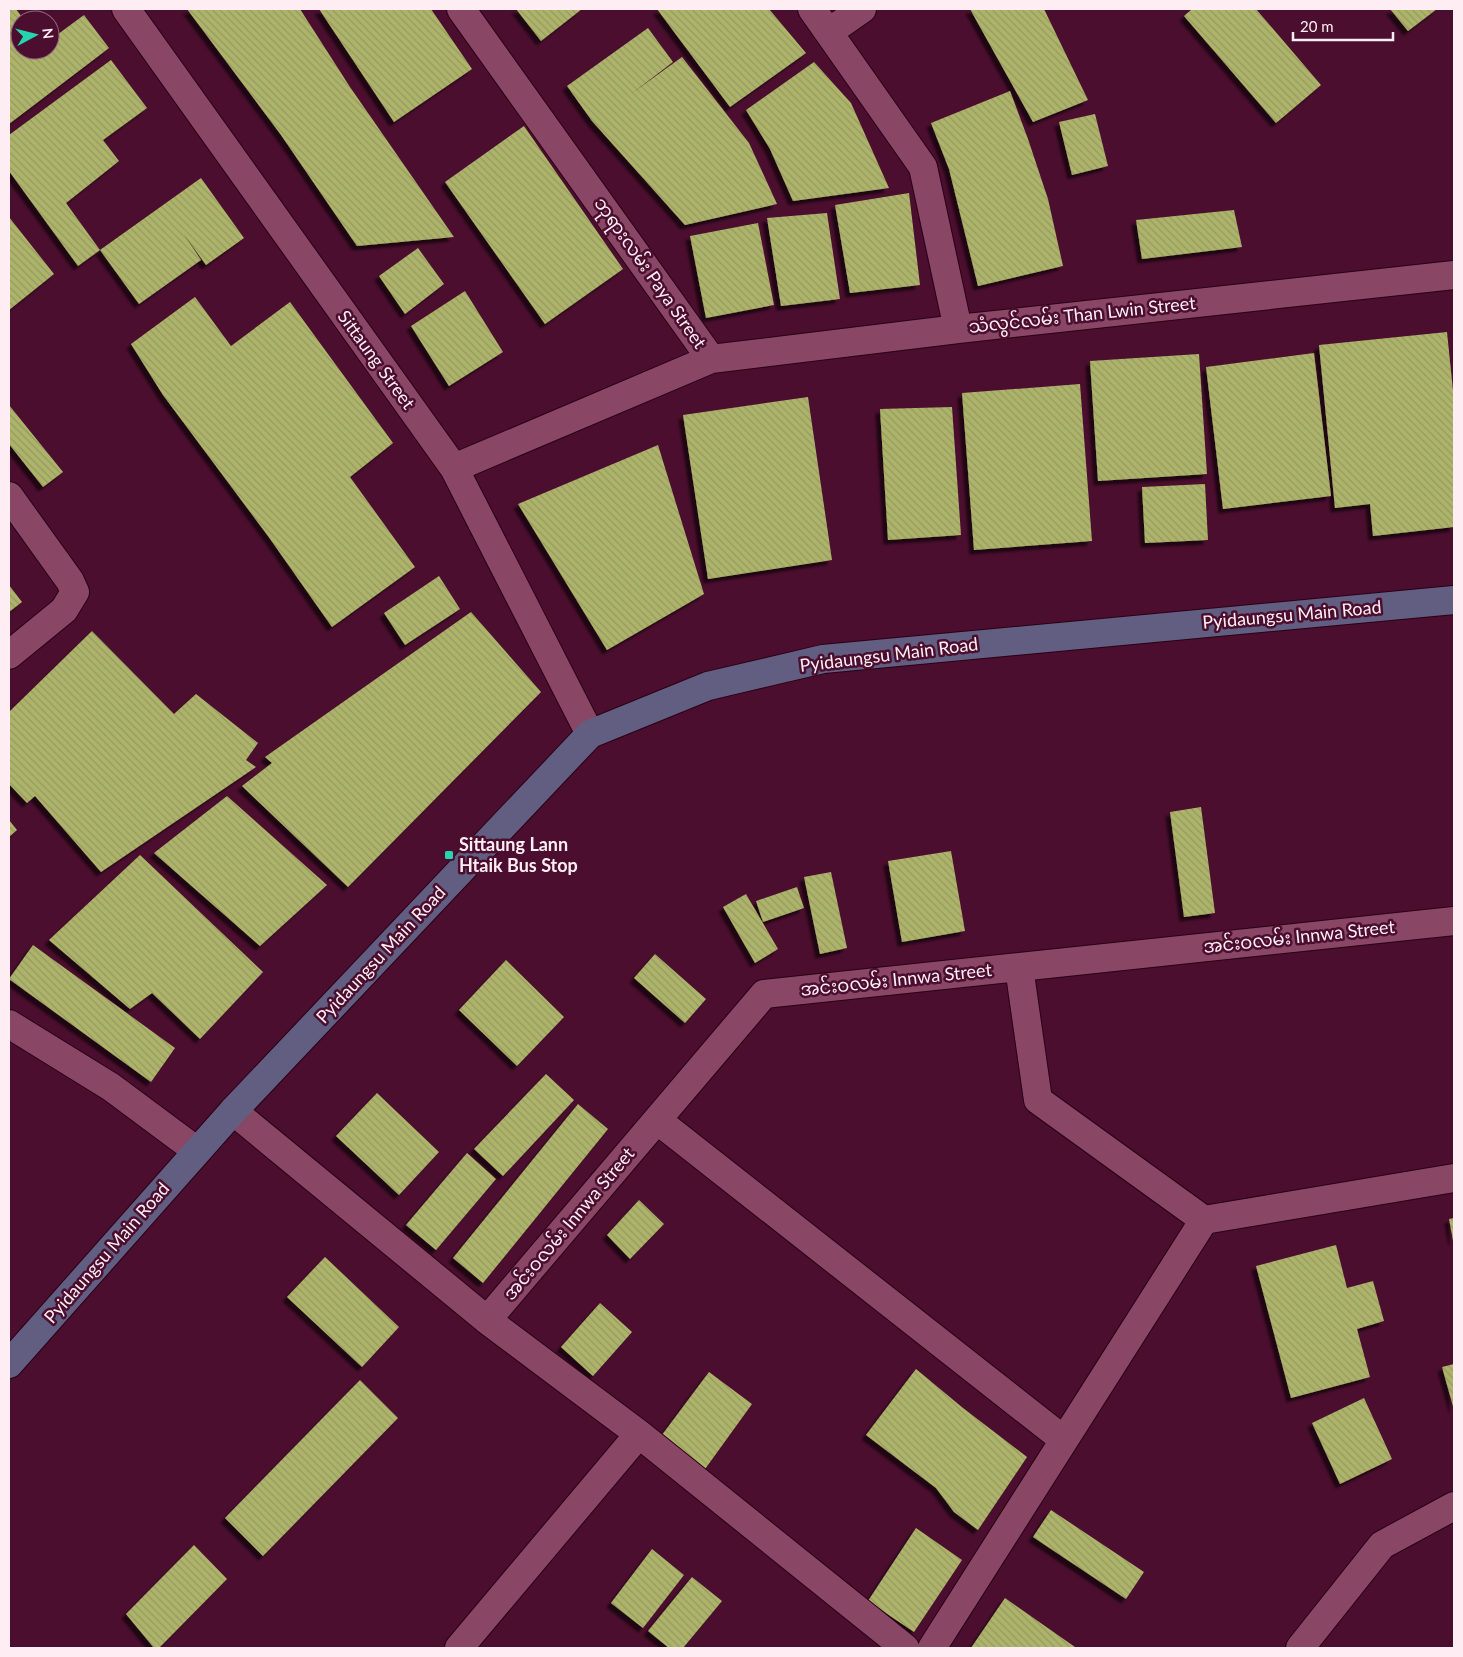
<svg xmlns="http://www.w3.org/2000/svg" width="1463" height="1657" viewBox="0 0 1463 1657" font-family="Lato,'Noto Sans Myanmar',sans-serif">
	<defs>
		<pattern id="building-back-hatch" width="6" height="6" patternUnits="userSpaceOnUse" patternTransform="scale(1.25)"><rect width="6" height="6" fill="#adb46a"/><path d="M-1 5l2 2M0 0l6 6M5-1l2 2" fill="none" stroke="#959962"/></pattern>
		<filter id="shadow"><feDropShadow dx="-4.5" dy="4.5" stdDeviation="1" flood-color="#0009"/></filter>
	</defs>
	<rect width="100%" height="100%" fill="#4b0e2e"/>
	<path fill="url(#building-back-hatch)" filter="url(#shadow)" d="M9,9H16L24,20H20V50H50V40L84,15L109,48L9,124Z
		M187,9H300L350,87L454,237L357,246L281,135Z
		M319,9H431L472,69L394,122Z
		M516,9H582L541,41Z
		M657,9H769L806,53L730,107Z
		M970,9H1044L1088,100L1033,122Z
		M1192,9H1256L1321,85L1276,123L1184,16Z
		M1390,9H1437L1408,31Z
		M648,28L673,62L631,94L682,57L749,143L777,204L685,225L592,121L567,86Z
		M111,60L147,108L103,140L119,161L66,203L100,250L201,178L244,238L206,265L183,233L201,260L139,304L100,250L78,266L9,171V135Z
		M814,62L851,103L889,188L793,201L770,149L746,110Z
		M1010,91L1028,139L1048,199L1063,266L978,286L949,169L931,123Z
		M1095,114L1108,166L1072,175L1059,122Z
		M524,126L623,269L545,324L445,182Z
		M909,193L920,285L850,293L835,205Z
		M1234,210L1242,247L1142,259L1136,220Z
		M827,213L840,299L781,306L767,218Z
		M9,217L54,274L9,310Z
		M758,223L774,305L706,318L690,236Z
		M418,248L444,284L405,314L379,276Z
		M465,291L503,352L449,386L411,326Z
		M195,297L231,346L290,302L393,443L350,477L415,567L332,627L268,536L163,395L131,344Z
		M1447,332L1454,400V527L1373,536L1370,504L1335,508L1319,345Z
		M1314,353L1331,496L1223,509L1206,367Z
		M1199,354L1207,474L1098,481L1090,361Z
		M1080,384L1092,541L974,550L962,393Z
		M808,397L832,560L708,579L683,415Z
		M9,405L63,472L43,487L9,444Z
		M952,407L961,535L888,540L880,409Z
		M658,445L704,594L607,650L518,504Z
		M1205,484L1208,540L1145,543L1142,487Z
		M439,576L460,609L405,645L384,613Z
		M9,585L22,602L9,612Z
		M471,612L541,692L348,887L242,786L272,763L265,757Z
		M92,631L174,714L196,694L258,743L246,760L256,767L101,872L35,796L27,803L9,784V712Z
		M227,796L327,885L260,946L154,853Z
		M1201,807L1215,913L1184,917L1170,812Z
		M9,820L17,830L9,837Z
		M951,851L965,931L902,942L888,861Z
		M140,855L263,972L200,1039L152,993L130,1009L49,940Z
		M831,872L847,948L820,954L804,877Z
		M797,887L804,908L763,922L756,901Z
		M746,894L778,949L755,963L723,907Z
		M33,945L175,1048L151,1082L9,979Z
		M655,954L706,999L685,1023L634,978Z
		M506,960L564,1017L517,1066L459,1010Z
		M546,1074L574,1100L503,1176L474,1149Z
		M377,1093L439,1152L399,1195L336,1136Z
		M578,1104L608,1129L483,1283L453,1258Z
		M467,1153L496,1179L436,1250L406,1225Z
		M639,1200L664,1224L630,1259L607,1235Z
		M1454,1218V1241H1453L1449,1219Z
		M1336,1245L1347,1288L1373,1281L1384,1321L1357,1329L1370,1377L1291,1398L1256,1266Z
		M325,1257L399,1327L362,1367L287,1297Z
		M600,1303L632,1332L593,1376L561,1347Z
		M1454,1364V1410L1442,1367Z
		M916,1369L963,1408L1027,1457L978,1530L954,1512L936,1488L866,1435Z
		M709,1372L752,1404L700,1476L656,1443Z
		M360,1380L398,1418L263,1556L225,1518Z
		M1364,1398L1392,1459L1340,1484L1312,1423Z
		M1051,1510L1144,1572L1126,1599L1033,1537Z
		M916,1528L962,1560L914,1632L868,1601Z
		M194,1545L227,1579L159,1648H154L126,1614Z
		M652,1549L684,1575L643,1628L611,1603Z
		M692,1577L722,1601L683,1648H669L648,1631Z
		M1005,1598L1075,1647L1074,1648H971Z"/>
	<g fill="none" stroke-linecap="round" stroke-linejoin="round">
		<defs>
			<path id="street" d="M126,9L454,468L590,734
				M812,9L923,167L958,329
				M829,32L862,9
				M711,359L958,329L1454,275
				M454,468L711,359L461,9
				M9,496L70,581L75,592L64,610L9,655
				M1019,967L1038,1100L1204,1220
				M9,1024L111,1087L197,1151
				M233,1111L487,1320L639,1434L905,1648
				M657,1120L1064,1440
				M487,1320L764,994L1454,921
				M459,1648L639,1434
				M932,1648L1204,1220L1454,1178
				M1300,1648L1382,1545L1454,1506"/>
			<path id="secondary" d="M9,1364L233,1111L590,734L708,686L823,659L1454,600"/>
		</defs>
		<use href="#street" stroke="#2a0016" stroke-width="30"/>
		<use href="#secondary" stroke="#2a0016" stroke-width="30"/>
		<use href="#street" stroke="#894765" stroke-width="28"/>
		<use href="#secondary" stroke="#625e82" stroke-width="28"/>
	</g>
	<rect fill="#24d5ae" stroke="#4b0e2e" stroke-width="2" x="444" y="850" width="10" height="10" rx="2.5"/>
	<g text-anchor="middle" stroke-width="5" stroke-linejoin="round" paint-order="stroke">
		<g font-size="18" fill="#feedf3" stroke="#4b0e2e">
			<text transform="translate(650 273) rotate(55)" y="6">ဘုရားလမ်း Paya Street</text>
			<text transform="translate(1082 315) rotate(-6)" y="6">သံလွင်လမ်း Than Lwin Street</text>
			<text transform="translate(376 360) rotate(54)" y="6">Sittaung Street</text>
			<text transform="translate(1292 615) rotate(-5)" y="6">Pyidaungsu Main Road</text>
			<text transform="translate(889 655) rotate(-7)" y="6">Pyidaungsu Main Road</text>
			<text transform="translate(1299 937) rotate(-6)" y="6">အင်းဝလမ်း Innwa Street</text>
			<text transform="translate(381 955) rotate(-47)" y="6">Pyidaungsu Main Road</text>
			<text transform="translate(896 980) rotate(-6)" y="6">အင်းဝလမ်း Innwa Street</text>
			<text transform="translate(569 1224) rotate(-50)" y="6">အင်းဝလမ်း Innwa Street</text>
			<text transform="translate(107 1253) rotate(-49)" y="6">Pyidaungsu Main Road</text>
		</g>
		<g font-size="18" font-weight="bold" fill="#feedf3" stroke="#4b0e2e" text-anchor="start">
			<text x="459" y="851">Sittaung Lann<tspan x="459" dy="21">Htaik Bus Stop</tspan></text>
		</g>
	</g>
	<rect width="1463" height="1657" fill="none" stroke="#feedf3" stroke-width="20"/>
	<g transform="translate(35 35) rotate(83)"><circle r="24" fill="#4b0e2e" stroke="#93677d"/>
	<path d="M0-4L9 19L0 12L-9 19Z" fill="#24d5ae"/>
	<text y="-8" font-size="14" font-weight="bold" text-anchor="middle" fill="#feedf3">N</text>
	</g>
	<path d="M1293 32v8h100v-8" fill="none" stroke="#feedf3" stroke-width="2.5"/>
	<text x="1300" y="32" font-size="15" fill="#feedf3" stroke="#4b0e2e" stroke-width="4" paint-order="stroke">20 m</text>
</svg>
